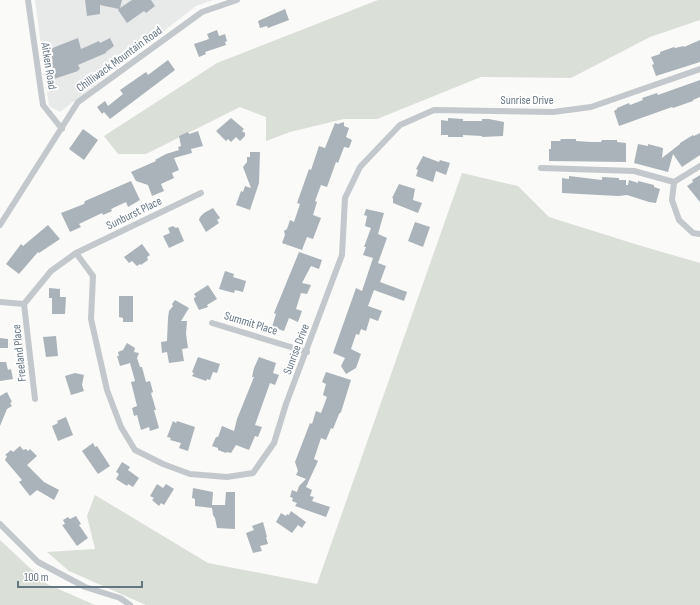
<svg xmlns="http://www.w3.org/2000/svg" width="700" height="605" viewBox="0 0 700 605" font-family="'Sofia Sans Condensed',sans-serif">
	<rect width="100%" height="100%" fill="#fafaf8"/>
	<path fill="#e8e9e9" d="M35,0H213L196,6L60,112L49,106Z"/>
	<path fill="#dadfd7" d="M378,0H700V20L650,37L571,78L481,77L377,119H344L290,132L266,141V117L240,107L146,154H118L104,136L217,63Z
		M462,173L518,186L549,217L638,245L700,263V605H146L69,571L47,552L95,549L87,516L95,495L208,563L317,584Z
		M0,540L47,584L95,605H0Z"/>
	<path fill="#aab3b9" d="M85,0H122L120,8L132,0H151L155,6L146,13L144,11L127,23L118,10L119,9L100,5V14L87,16Z
		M285,9L289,20L268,28L267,26L260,28L258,21Z
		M217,30L219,36L225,34L227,41L225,42L226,45L205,52L206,54L199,57L194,44L209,39L207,34Z
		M78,38L81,49L99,41L100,43L110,38L114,46L106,52V53L78,65L80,69L78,70V71L54,79L51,63L53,62L50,49Z
		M700,40V62L656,76L652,65L654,64L651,57L660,54V52L674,47L675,48L684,46V47Z
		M168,60L175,70L110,119L104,112L102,114L97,107L105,101L108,106L123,94L120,90L146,72L148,75Z
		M700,80V97L693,100V101L673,108L672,107L619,126L614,111L617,109V108L629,103L630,105L643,100L642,98L657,93L658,95Z
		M231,118L244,129L242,131L245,133V136L240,141L236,137L231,142L228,139L226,141L216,131Z
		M448,118L463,119V121H482V119H489L504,122L503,136L482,137V136L463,135V137H448V135H441V120L448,121Z
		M344,122V126L349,128L346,137L352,140L349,148L344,147L338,163L336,162L327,187L321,185L315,201L317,202L313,215L321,218L313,239L307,237L302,250L282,243L285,235L284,231L287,229L290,220L294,222L300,204L297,203L309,169L311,170L319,146L325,148L335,123L338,124Z
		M83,129L98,140L84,160L69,149Z
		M198,131L203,146L191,149L192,153L174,158L179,170L172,173L174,178L161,184L164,191L152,196L148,185L136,181L131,172L156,161L155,160L166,154L179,150L178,147L181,146L179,136L188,132L189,134Z
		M700,133V155L682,167L673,154L668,172L634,163L638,144L648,146V144L663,148L662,158L680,144V143L693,135L694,136Z
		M561,139H576V141L591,142H601L602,140H617V142L626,143V162L549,161V149H551V141H560Z
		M250,152H260L259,183L250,210L236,205L241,191L243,192L245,186L251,188L243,167L247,162V157H250Z
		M423,156L439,162L440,160L450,163L446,175L436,171L433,182L416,176L418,170L416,169Z
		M700,175V202L687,186L693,182L692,180Z
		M569,176L602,180V177L619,178V180H626V185H628L629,180L638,183V181L654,185V187L660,189L656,203L649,202L627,195L618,196L562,193V178L569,179Z
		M131,181L140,200L128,207L126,202L111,209L112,211L103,215L102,213L79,224L81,227L70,232L61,213L84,204L85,201Z
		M399,184L415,189L413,200L422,203L418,213L393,203V198H392Z
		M213,208L220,218L217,220L219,223L206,232L199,220L200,217L204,213Z
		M366,209L384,213L378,234L387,238L378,263L386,266L380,282L407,292L404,301L374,290L368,306L382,311L378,321L370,318L366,331L361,329L359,335L356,334L351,349L361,354L356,368L346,374L341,366L345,358L333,353L356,288L362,291L373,258L363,255L366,247H364L371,228L365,226L367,216L364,215Z
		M415,222L430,227L423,247L408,241Z
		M48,225L60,239L39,253L38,252L19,274L6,264L21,244L23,246Z
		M173,226L176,228L178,227L184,241L169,248L163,236L170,233L168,228Z
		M142,244L150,255L147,257L148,260L141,265L140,264L137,266L132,261L129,263L124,257Z
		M299,252L322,260L319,269L311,266L302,283L311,285L307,294L301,293L296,309L302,311L298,322L289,318L284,331L272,327L276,314L274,313Z
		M225,271L234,274L233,277L246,281L243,292L235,290L234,293L219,289Z
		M208,285L217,299L207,305L208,307L199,310L194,300V298L196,297L194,294Z
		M49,288L60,289V297H66L65,314H52V298H49Z
		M119,296H133V322H123V318L119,317Z
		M175,300L189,308L181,321H187L186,334L188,348L182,349L184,361L169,363L167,352L162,353L161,342L167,341L168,318L169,311L173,306L172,304Z
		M56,336L58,356L46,357L43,337Z
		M0,338L8,339V348H0Z
		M127,343L135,348L134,352L139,353L137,358L140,367H142L146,382L150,381L153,392L151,393L156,410H154L159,428L150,431L149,427L141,430L137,415L134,416L132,408L137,406L131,382L135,381L130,363L120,366L117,356H119L118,352L123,350Z
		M198,357L220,364L217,373L213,372L210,380L207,379L206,381L192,376L194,373L192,372Z
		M259,357L276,363L273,373L279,375L275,385L270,383L255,425L262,427L258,437L255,436L249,450L236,445L231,453L227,452L226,453L218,450V448L212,446L216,437H218L222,426L234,431L237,419L254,377H252L254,368Z
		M0,362H6L8,370L11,369L13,379L0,381Z
		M326,372L351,380L341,412L339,414L333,429L331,428L326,440L321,438L314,459L318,461L306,487L312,490L310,496L314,497L312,501L330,507L326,517L295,506L297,503L292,501L293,498L290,497L292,490L297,492L299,486L306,479L296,475L298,471L295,462L310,423L312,424L316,411L321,413L327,397L323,395L326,384L322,382Z
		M75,373L84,375L82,385L84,391L71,395L65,376Z
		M7,392L12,402L10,403L12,406L7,409L0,426V396Z
		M66,417L73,435L58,441L52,426L58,423L57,421Z
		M173,421L176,423L177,421L195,427L188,451L179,448L181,443L170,440L171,438L167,437Z
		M93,443L95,447L97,446L110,466L98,474L82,451Z
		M20,446L23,450L26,449L28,451L30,449L37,456L27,465L44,482L59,490L54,500L37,490L30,496L19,482L22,480L5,460L7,456L5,455L11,450L13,452Z
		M122,462L130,467L128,470L139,478L133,487L128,484L127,486L116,479L119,474L116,472Z
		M157,484L163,488L166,484L174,489L164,505L161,503L159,506L152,500L154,498L150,496Z
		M193,488L213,492L212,505H225L226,492H235V529L217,528L215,518L213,515L212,508L195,506V499L192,498Z
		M291,511L306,522L302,528L298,525L292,533L276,522L281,513L286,516L287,514L289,515Z
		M76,516L81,524L79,525L88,538L77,546L62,525L65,524L63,520L68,517L70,519Z
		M263,522L267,537H266L268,544L260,546L262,551L253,553L246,533L254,530L252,526Z"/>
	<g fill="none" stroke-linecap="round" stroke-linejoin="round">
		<path stroke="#c3c8cc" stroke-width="6" d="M28,0L43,105L62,129
			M541,168L634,171L674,182L700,166
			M674,182L672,200L679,220L693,233L700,234
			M0,225L78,102L202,12L237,0
			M76,253L201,193
			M0,302L24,304L51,271L76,253L93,276L91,319L107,390L121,427L135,450L163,464L190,474L227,477L253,473L274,443L286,404L342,255L345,198L360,167L400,125L434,110L553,112L591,107L700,69
			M24,304L35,399
			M212,323L307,352
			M0,524L38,562L85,587L120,598L130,605"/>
	</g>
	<g text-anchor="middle" stroke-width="4" stroke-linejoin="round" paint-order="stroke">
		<g font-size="12" fill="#657683" stroke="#fff">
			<text transform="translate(119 59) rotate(-36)" y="4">Chilliwack Mountain Road</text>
			<text transform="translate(49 66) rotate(81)" y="4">Aitken Road</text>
			<text x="527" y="104">Sunrise Drive</text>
			<text transform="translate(134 213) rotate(-26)" y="4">Sunburst Place</text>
			<text transform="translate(251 323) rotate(17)" y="4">Summit Place</text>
			<text transform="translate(296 349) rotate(-69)" y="4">Sunrise Drive</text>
			<text transform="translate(19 353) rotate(-96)" y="4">Freeland Place</text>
		</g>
	</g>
	<path d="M18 581v6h124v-6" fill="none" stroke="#657683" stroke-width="2"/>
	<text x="24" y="581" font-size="12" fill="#657683" stroke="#ffffff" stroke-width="3" paint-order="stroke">100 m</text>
</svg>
